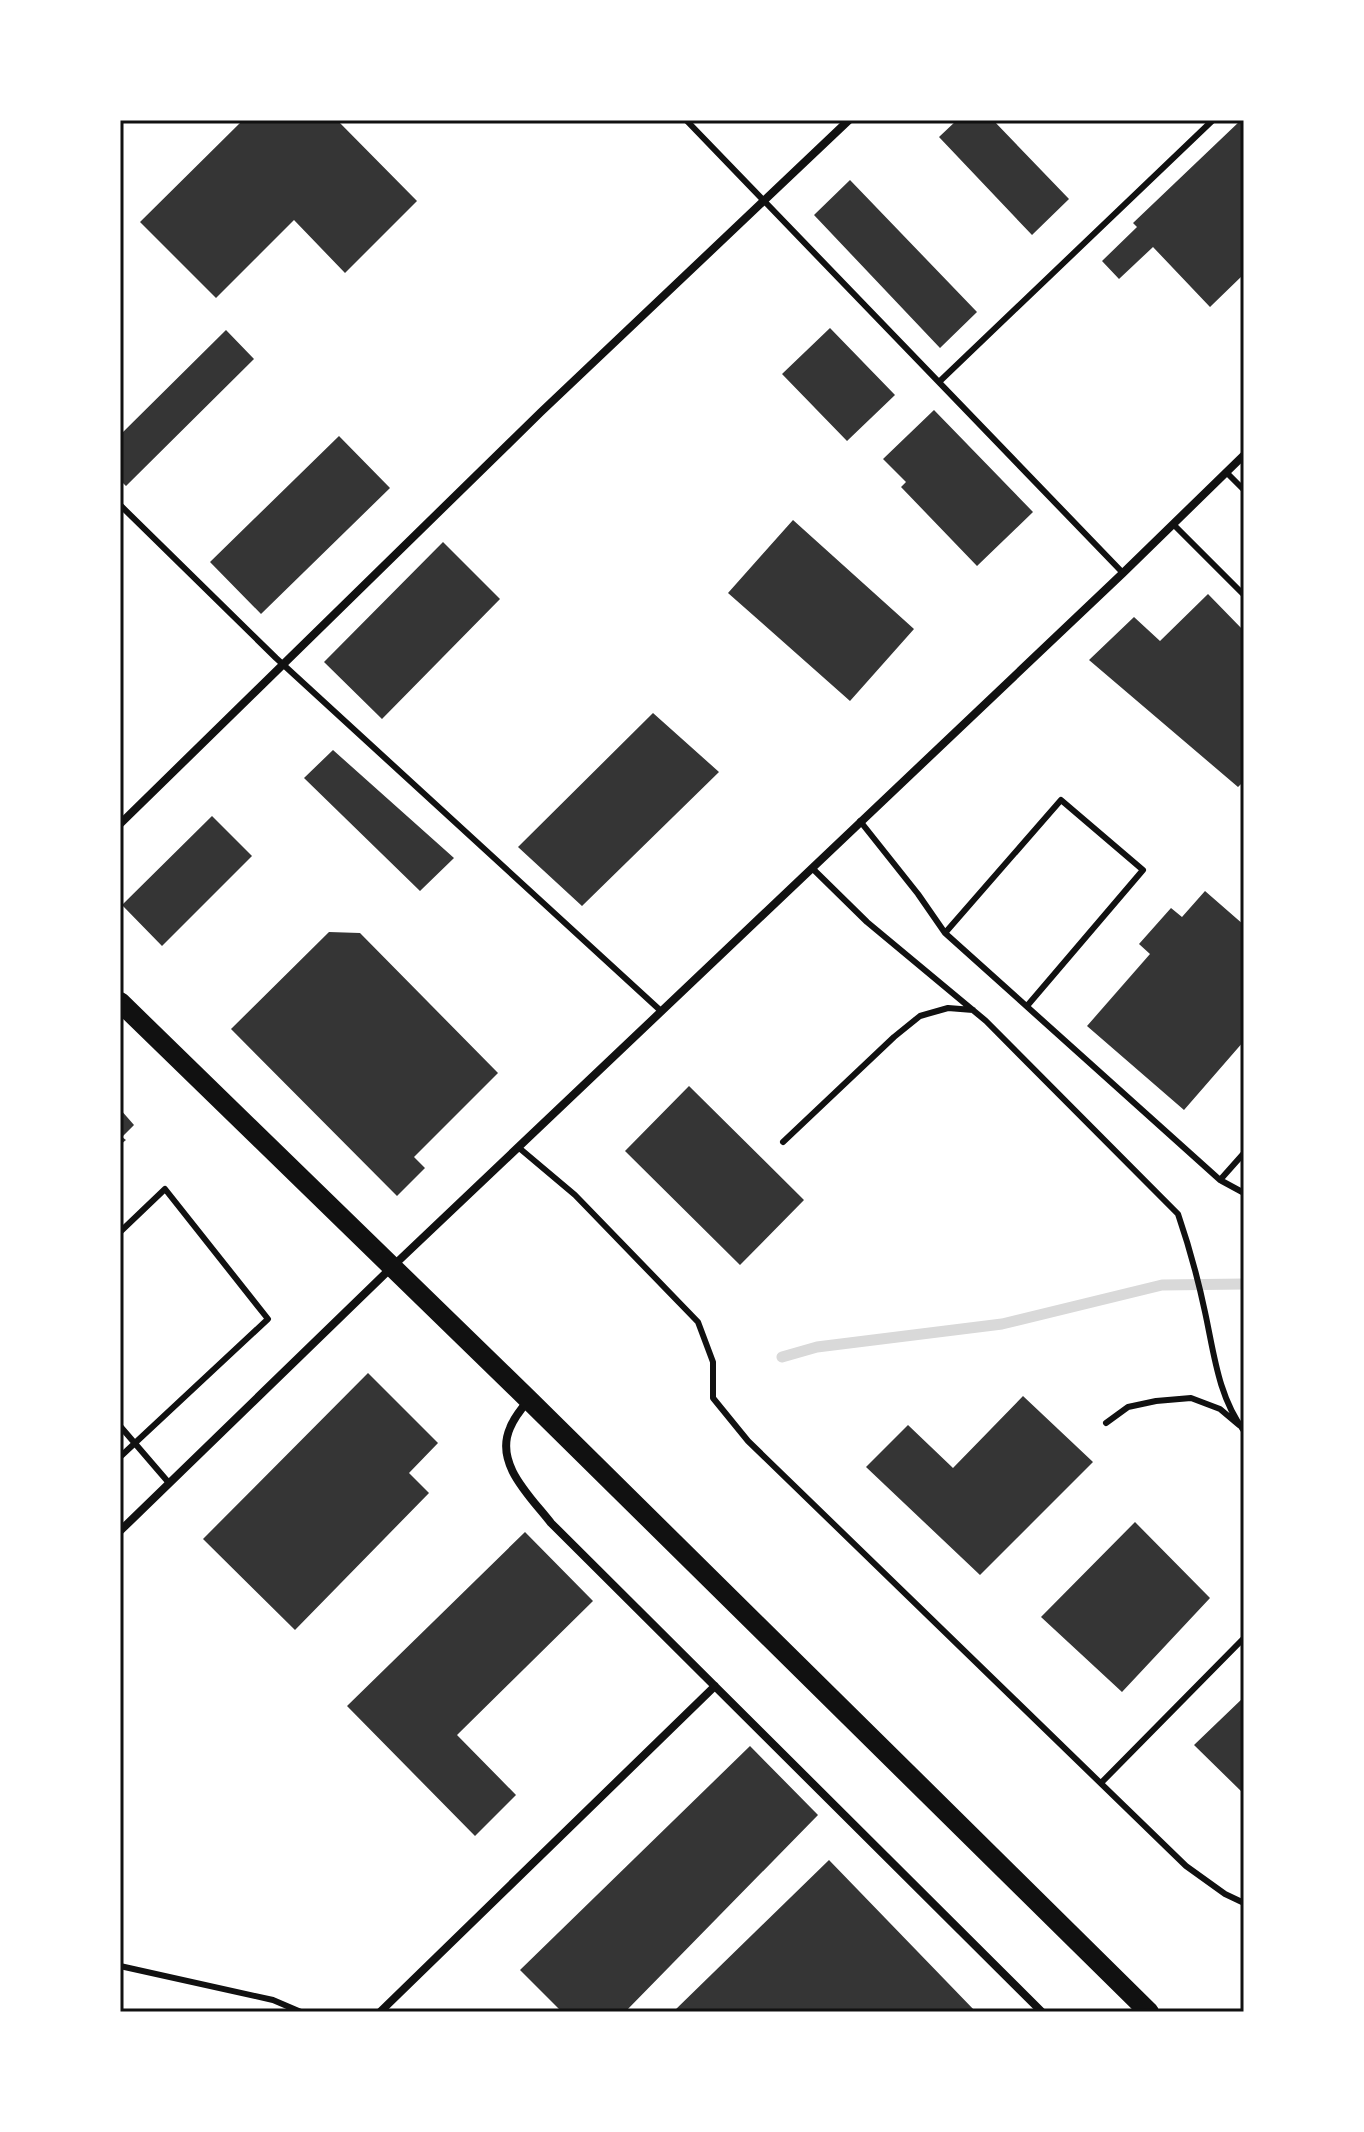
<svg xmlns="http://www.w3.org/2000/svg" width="1364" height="2132" viewBox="0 0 1364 2132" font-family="'Asap Condensed',sans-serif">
	<rect width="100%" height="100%" fill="#fff"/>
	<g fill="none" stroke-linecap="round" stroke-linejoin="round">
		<path stroke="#d9d9d9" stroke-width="11" d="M782,1357L817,1347L1002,1324L1162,1285L1244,1284"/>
	</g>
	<path fill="#353535" d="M243,120H337L417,201L345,273L294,220L216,298L140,222Z
		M957,120H993L1069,199L1032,235L939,137Z
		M1241,120H1244V274L1210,307L1153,247L1119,279L1102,261L1137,227L1133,223Z
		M850,180L977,312L940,348L814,215Z
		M830,328L895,395L847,441L782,374Z
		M226,330L254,359L126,486L120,480V435Z
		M934,410L1033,512L977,566L901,487L906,482L883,459Z
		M339,436L390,488L261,614L210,562Z
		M793,520L914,629L850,701L728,593Z
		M443,542L500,599L382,719L324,662Z
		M1208,594L1244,631V781L1238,787L1089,660L1134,617L1160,641Z
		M653,713L719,772L582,906L518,847Z
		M333,750L454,858L420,891L304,778Z
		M212,816L252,856L162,946L122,905Z
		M1205,891L1244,925V1041L1184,1110L1087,1026L1150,954L1139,944L1171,908L1182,917Z
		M329,932L360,933L498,1073L414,1157L425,1168L397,1196L231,1029Z
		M689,1086L804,1200L740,1265L625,1151Z
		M120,1109L134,1125L122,1137L126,1140L120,1145Z
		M368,1373L438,1443L409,1473L429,1493L295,1630L203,1539Z
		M1023,1396L1093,1462L980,1575L866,1467L908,1425L953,1468Z
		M1135,1522L1210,1598L1122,1692L1041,1617Z
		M525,1532L593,1601L457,1735L516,1795L475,1836L347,1706Z
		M1244,1697V1794L1194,1745Z
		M750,1746L818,1815L625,2012H562L520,1970Z
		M829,1860L976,2012H673Z"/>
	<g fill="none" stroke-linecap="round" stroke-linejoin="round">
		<path stroke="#111" stroke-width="6" d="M686,120L1123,573
			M939,382L1213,120
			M1226,472L1244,490
			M120,505L276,658L661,1011
			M1173,524L1244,595
			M860,821L918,894L945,933L1220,1180L1244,1153
			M812,868L867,922L986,1021L1178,1214C1189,1246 1198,1279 1205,1312C1214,1353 1218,1396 1244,1431
			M945,933L1061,800L1143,870L1027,1006
			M783,1142L894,1037L920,1016L948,1008L973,1010
			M518,1147L575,1195L698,1322L713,1362V1398L748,1441L1186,1866L1225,1894L1244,1903
			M1220,1180L1244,1193
			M120,1232L165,1189L268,1319L120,1457
			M1106,1423L1128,1407L1156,1401L1191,1398L1220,1409L1239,1425
			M120,1426L169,1483
			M1101,1783L1244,1638
			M120,1966L273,2000L301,2012"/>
		<path stroke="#111" stroke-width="8" d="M120,824L541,412L849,120
			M528,1401C521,1409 514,1418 510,1428C494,1464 531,1497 551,1523L1042,2012
			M120,1531L392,1267L1123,573L1244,455
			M380,2012L715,1686"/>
		<path stroke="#111" stroke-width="20" d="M120,1002L529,1400L1149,2012"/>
	</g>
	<rect width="1364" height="2132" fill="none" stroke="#ffffff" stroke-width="244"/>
	<rect x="122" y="122" width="1120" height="1888" fill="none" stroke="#111" stroke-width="3"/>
</svg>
